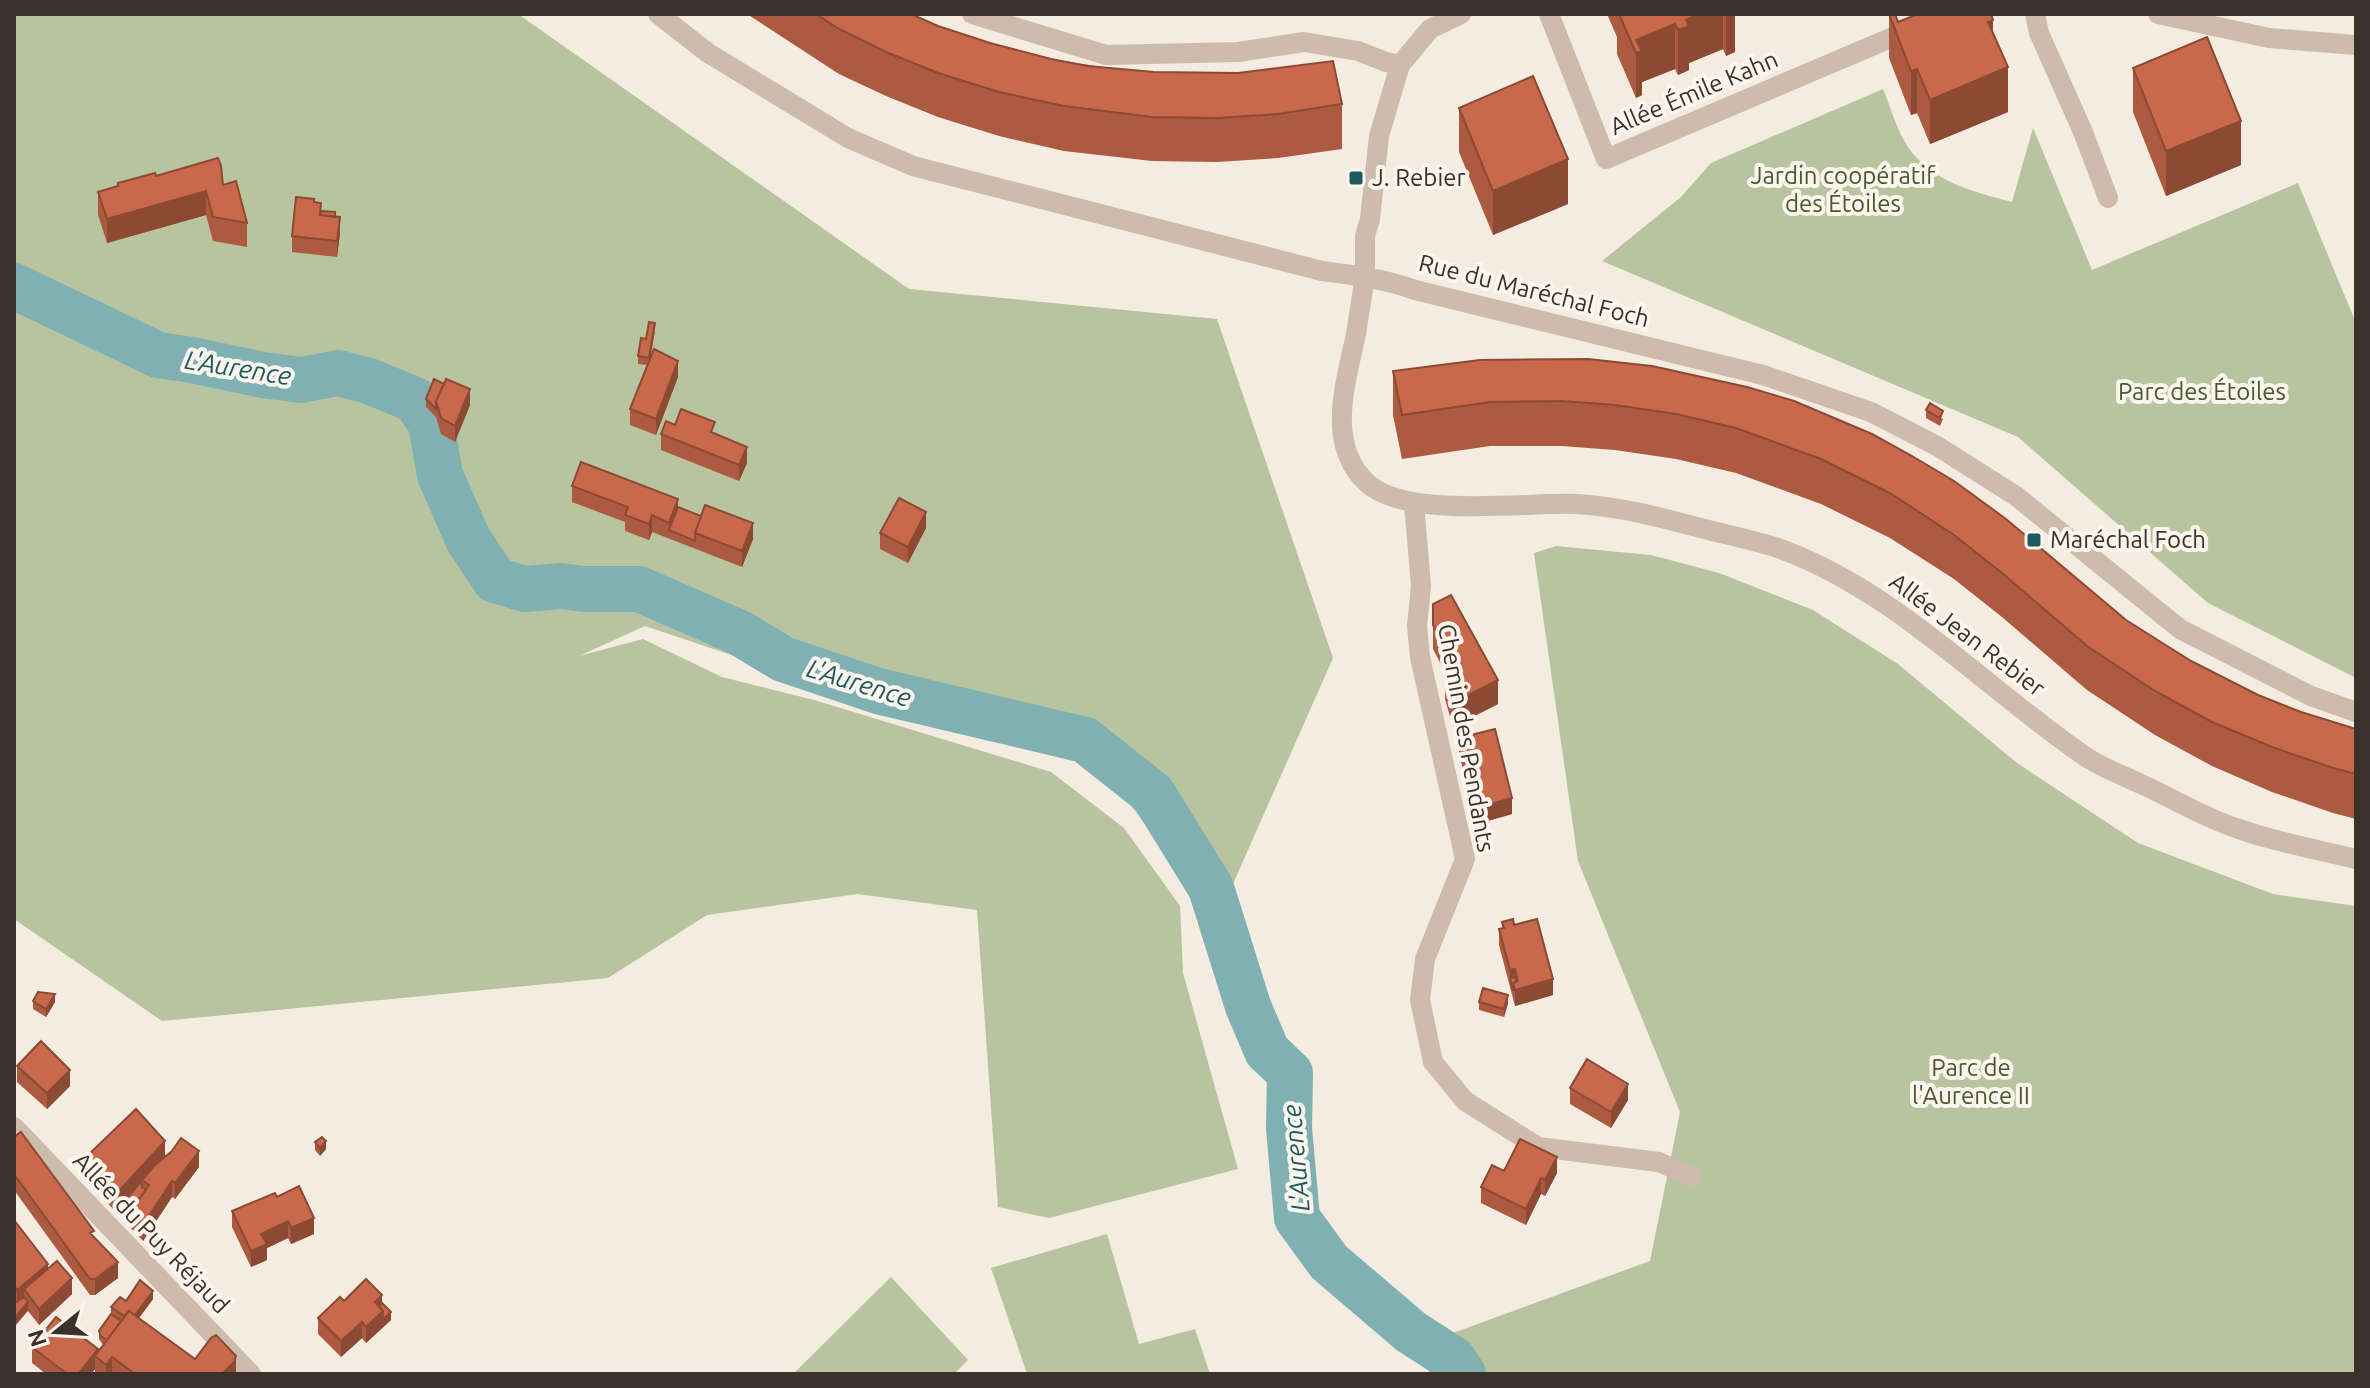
<svg xmlns="http://www.w3.org/2000/svg" width="2370" height="1388" viewBox="0 0 2370 1388" font-family="Ubuntu,sans-serif">
	<rect width="100%" height="100%" fill="#f4ebe1"/>
	<path fill="#b8c4a0" d="M14,14H518L909,289L1217,319L1333,658L1217,920L1120,791L1063,750L788,674L645,626L579,656L643,639L722,677L814,700L1051,772L1124,828L1180,906L1183,973L1238,1169L1049,1218L998,1207L977,910L858,894L707,915L608,978L162,1021L14,919Z
		M1883,89C1891,108 1897,131 1908,147C1932,182 1974,192 2012,202L2033,128L2092,270L2298,183L2356,323V678L2208,603L2018,437L1602,261L1681,197L1711,163Z
		M1556,546L1651,555L1719,573L1813,610L1898,664L2017,763L2138,843L2273,894L2356,906V1374H1430L1423,1344L1650,1261L1680,1112L1578,861L1534,553Z
		M1107,1234L1139,1344L1195,1329L1210,1374H1027L991,1268Z
		M891,1277L968,1360L954,1374H793Z"/>
	<g fill="none" stroke-linecap="round" stroke-linejoin="round">
		<path stroke="#7fb0b2" stroke-width="46" d="M14,286L158,355L192,360L263,375L301,380L338,373L369,381L415,400L431,423L440,475L468,539L495,580L525,589L561,586L584,589H639L740,633L783,659L878,691L1085,740L1153,794L1211,888L1248,1006L1267,1051L1290,1073L1289,1128L1297,1218L1329,1262L1411,1332L1453,1359L1463,1374"/>
		<path stroke="#cdbbac" stroke-width="20" d="M972,14L1106,55L1238,52L1304,42L1358,51L1386,62L1400,65
			M1549,14L1606,159L1947,14
			M2035,14L2039,33L2083,132L2108,198
			M1365,276C1362,296 1359,315 1356,334C1346,382 1325,444 1367,483C1406,519 1524,502 1577,504C1624,507 1667,519 1712,531C1733,536 1755,541 1775,547C1891,587 1983,686 2083,755C2100,767 2122,775 2141,784C2172,798 2203,817 2236,828C2274,842 2316,849 2356,859
			M1414,503L1421,586L1417,626L1420,657L1465,859L1425,959L1420,1000L1433,1062L1465,1101L1538,1147L1659,1162L1692,1177
			M14,1127L251,1374"/>
		<path stroke="#cdbbac" stroke-width="20" d="M658,14L708,53L848,138L913,166L1322,271C1354,275 1385,279 1415,290L1763,375L1871,412L1937,446L2016,496L2180,629L2311,696L2356,712
			M2158,14L2269,38L2356,45
			M1365,276V236L1370,219L1379,136L1400,65L1430,29L1461,14"/>
	</g>
	<path fill="#ac5a40" d="M747,14H911L938,26L990,43L1051,59L1342,104V149L1278,158L1217,162L1152,161L1064,151L999,136L938,117L886,96L839,74Z
		M1607,14H1735V52L1726,56L1723,49L1689,63V70L1678,75L1675,69L1642,82V95L1636,98L1617,54V37Z
		M1889,14L1898,22L1993,33L2008,112L1930,144L1917,113L1911,115L1889,58Z
		M2133,68L2241,165L2166,196L2133,112Z
		M1459,108L1568,204L1493,235L1459,152Z
		M156,176L223,185L247,223V247L213,241L206,215L107,243L98,215V192Z
		M314,202L321,211L335,217L340,233L337,257L292,252V236Z
		M655,331L651,355L678,377L656,435L630,425V409L647,365L638,364V356L646,339Z
		M1652,366L2126,620L2191,661L2258,695L2301,712L2356,729V819L2333,813L2272,792L2212,766L2155,735L2087,690L2002,617L1954,579L1890,538L1821,504L1736,473L1676,459L1615,450L1562,446H1490L1402,459L1393,415V371Z
		M444,384L470,405L455,442L441,434L436,417L426,407V399Z
		M1926,410L1943,419L1940,426L1926,418Z
		M675,425L715,434L747,463L739,481L661,450V434Z
		M572,486L678,507L753,539L742,567L652,532L649,540L625,531V522L572,502Z
		M926,528L908,563L880,549V533Z
		M1433,604L1498,704L1453,727L1445,699L1446,674L1433,649Z
		M1459,738L1512,814L1477,824L1459,754Z
		M1502,922L1514,925L1553,995L1515,1006L1499,945V929L1502,928Z
		M33,1001L55,1002L46,1017L33,1009Z
		M1479,1002L1508,1003L1504,1017L1479,1010Z
		M17,1066L70,1086L47,1109L17,1082Z
		M1570,1088L1628,1100L1611,1128L1570,1104Z
		M14,1137L94,1237L118,1278L95,1295H90L14,1190Z
		M315,1142L326,1149L320,1156L315,1150Z
		M86,1157H165L199,1167L175,1199L172,1197L143,1241L86,1180Z
		M1504,1171L1557,1173L1545,1196L1541,1194L1526,1225L1481,1203V1187Z
		M277,1197L314,1234L291,1244L288,1238L267,1248V1260L251,1267L232,1227V1211Z
		M14,1220L48,1268L72,1294L39,1325L28,1311L14,1327Z
		M153,1299L139,1318L195,1359L236,1374H95V1369L91,1374H46L32,1363V1347L98,1352L103,1345L99,1339V1331L111,1314V1307L126,1301Z
		M344,1301L382,1303L391,1320L366,1343L362,1338L341,1357L318,1334V1318Z"/>
	<path fill="#8c4a34" d="M1699,14H1723V49L1689,63V70L1678,75V30L1686,20Z
		M1726,14H1735V52L1726,56Z
		M1993,20V64L1988,22Z
		M1675,24V69L1642,82V95L1636,98V40Z
		M2008,67V112L1930,144V100Z
		M1917,69V113L1911,115V71Z
		M2241,121V165L2166,196V151Z
		M1568,159V204L1493,235V191Z
		M206,191V215L107,243V219Z
		M340,217V233L337,257V241Z
		M678,361V377L656,435V419Z
		M470,389V405L455,442V426Z
		M747,447V463L739,481V465Z
		M678,499V515L669,530V539V523Z
		M926,512V528L908,563V547Z
		M652,515V532L649,540V524Z
		M753,523V539L742,567V551Z
		M1498,680V704L1453,727V703Z
		M1512,798V814L1477,824V808Z
		M1515,969V985L1510,978V986V970Z
		M1553,979V995L1515,1006V990Z
		M55,994V1002L46,1017V1009Z
		M1508,995V1003L1504,1017V1009Z
		M70,1070V1086L47,1109V1093Z
		M1628,1084V1100L1611,1128V1112Z
		M165,1141V1165L149,1185L142,1180V1196L119,1208V1191Z
		M326,1141V1149L320,1156V1148Z
		M199,1151V1167L175,1199V1183Z
		M1557,1157V1173L1545,1196V1180Z
		M1541,1178V1194L1526,1225V1209Z
		M172,1181V1197L143,1241V1225Z
		M314,1218V1234L291,1244V1228Z
		M288,1221V1238L267,1248V1260L251,1267V1251L261,1234Z
		M118,1262V1278L95,1295V1279Z
		M48,1264V1280L24,1289V1301L17,1306V1290Z
		M72,1278V1294L39,1325V1309Z
		M153,1291V1299L131,1329V1321Z
		M382,1295V1311L375,1302Z
		M28,1302V1310L14,1327V1319Z
		M383,1311L391,1312V1320L366,1343V1327Z
		M362,1322V1338L341,1357V1341Z
		M98,1349V1359L95,1356V1369L91,1374H78Z
		M236,1356V1374H222Z
		M112,1357V1374H106V1365Z"/>
	<path fill="#c8694b" stroke="#8c4a34" stroke-width="2" d="M816,14H911L938,26L990,43L1051,59L1087,66L1154,72L1238,73L1333,61L1342,104L1278,114L1217,118L1152,117L1064,106L999,92L938,73L886,52L839,29Z
		M1619,14H1699L1686,20L1689,26L1678,30L1675,24L1636,40L1642,51L1636,53Z
		M1889,14H1895L1898,22L1918,14H1991L1993,20L1988,22L2008,67L1930,100L1917,69L1911,71Z
		M2207,37L2241,121L2166,151L2133,68Z
		M1533,76L1568,159L1493,191L1459,108Z
		M218,158L221,166L223,185L236,181L247,223L213,217L206,191L107,219L98,192L118,186V183L155,173L156,176Z
		M296,197L314,199V202L321,203L320,215L340,217L337,241L292,236Z
		M321,211L335,212V217L320,215Z
		M649,322L655,323L649,358L638,356L641,338L646,339Z
		M654,349L678,361L656,419L630,409Z
		M1588,359L1652,366L1747,387L1794,401L1872,434L1912,456L1954,481L2006,519L2126,620L2191,661L2258,695L2301,712L2356,729V774L2333,768L2272,747L2212,722L2155,691L2087,646L2002,573L1954,535L1890,493L1821,459L1736,428L1676,414L1615,405L1562,401L1490,402L1402,415L1393,371L1480,360Z
		M434,379L444,384L436,401V409L426,399Z
		M446,379L470,389L455,426L441,418L436,401Z
		M1930,403L1943,411L1940,418L1926,410Z
		M681,409L715,422L711,432L747,447L739,465L661,434L666,421L675,425Z
		M581,462L678,499L669,523L652,515L649,524L625,515L628,507L572,486Z
		M899,498L926,512L908,547L880,533Z
		M705,505L753,523L742,551L695,533Z
		M678,507L701,516L695,533V541L669,530Z
		M1451,595L1498,680L1453,703L1445,675L1452,671L1447,663L1452,661L1433,625V604Z
		M1495,729L1512,798L1477,808L1459,738Z
		M1513,919L1514,925L1537,919L1553,979L1515,990L1513,983L1518,981L1515,969L1510,970L1499,929L1504,928L1502,922Z
		M1515,977L1516,982L1513,983V991L1510,978Z
		M1483,988L1508,995L1504,1009L1479,1002Z
		M38,992L55,994L46,1009L33,1001Z
		M41,1041L70,1070L47,1093L17,1066Z
		M1587,1059L1628,1084L1611,1112L1570,1088Z
		M136,1109L165,1141L119,1191L86,1157Z
		M21,1132L94,1231L90,1233L118,1262L95,1279H90L14,1174V1137Z
		M322,1137L326,1141L320,1148L315,1142Z
		M181,1138L199,1151L175,1183L172,1181L143,1225L130,1212L149,1185L142,1180L154,1166L172,1151Z
		M1520,1139L1557,1157L1545,1180L1541,1178L1526,1209L1481,1187L1492,1165L1504,1171Z
		M142,1181V1187L146,1190L130,1212V1220L118,1208Z
		M299,1186L314,1218L291,1228L288,1221L261,1234L267,1244L251,1251L232,1211L275,1193L277,1197Z
		M14,1220L48,1264L17,1290L14,1285Z
		M57,1261L72,1278L39,1309L24,1289Z
		M366,1279L382,1295L375,1302L383,1311L366,1327L362,1322L341,1341L318,1318L340,1297L344,1301Z
		M140,1280L153,1291L135,1315L129,1311L124,1316L111,1307L120,1297L126,1301Z
		M24,1297L28,1302L14,1319V1299L17,1302Z
		M382,1303L391,1312L383,1319V1311L379,1306Z
		M129,1311L195,1359L211,1338L216,1335L236,1356L234,1362L222,1374H135L112,1357L106,1365L95,1356Z
		M111,1314L121,1321L107,1340L101,1336L99,1331Z
		M56,1317L98,1349L78,1374H67L32,1347Z"/>
	<g fill="#1f5a5e" stroke="#fbf5ee" stroke-width="3">
		<rect x="1348" y="170" width="16" height="16" rx="4"/>
		<rect x="2026" y="532" width="16" height="16" rx="4"/>
	</g>
	<g text-anchor="middle" stroke-width="8" stroke-linejoin="round" paint-order="stroke">
		<g font-size="24" fill="#3b302b" stroke="#fbf5ee">
			<text transform="translate(1694 93) rotate(-23)" y="8">Allée Émile Kahn</text>
			<text transform="translate(1534 291) rotate(14)" y="8">Rue du Maréchal Foch</text>
			<text transform="translate(1967 635) rotate(37)" y="8">Allée Jean Rebier</text>
			<text transform="translate(1466 738) rotate(80)" y="8">Chemin des Pendants</text>
			<text transform="translate(151 1233) rotate(46)" y="8">Allée du Puy Réjaud</text>
		</g>
		<g font-size="24" fill="#4a5a2e" stroke="#fbf5ee">
			<text x="1843" y="184">Jardin coopératif<tspan x="1843" dy="28">des Étoiles</tspan></text>
			<text x="2202" y="400">Parc des Étoiles</text>
			<text x="1971" y="1076">Parc de<tspan x="1971" dy="28">l'Aurence II</tspan></text>
		</g>
		<g font-size="24" fill="#3b302b" stroke="#fbf5ee" text-anchor="start">
			<text x="1372" y="186">J. Rebier</text>
			<text x="2050" y="548">Maréchal Foch</text>
		</g>
		<g font-size="26" font-style="italic" fill="#1f5a5e" stroke="#fbf5ee">
			<text transform="translate(238 368) rotate(9)" y="9">L'Aurence</text>
			<text transform="translate(859 683) rotate(17)" y="9">L'Aurence</text>
			<text transform="translate(1296 1158) rotate(-95)" y="9">L'Aurence</text>
		</g>
	</g>
	<rect width="2370" height="1388" fill="none" stroke="#3b302b" stroke-width="32"/>
	<g transform="translate(56 1332) rotate(252)" stroke="#fbf5ee" stroke-width="6" paint-order="stroke">
	<path d="M0-6L14 30L0 20L-14 30Z" fill="#3b302b"/>
	<text y="-12" font-size="22" font-weight="bold" text-anchor="middle" fill="#3b302b">N</text>
	</g>
</svg>
